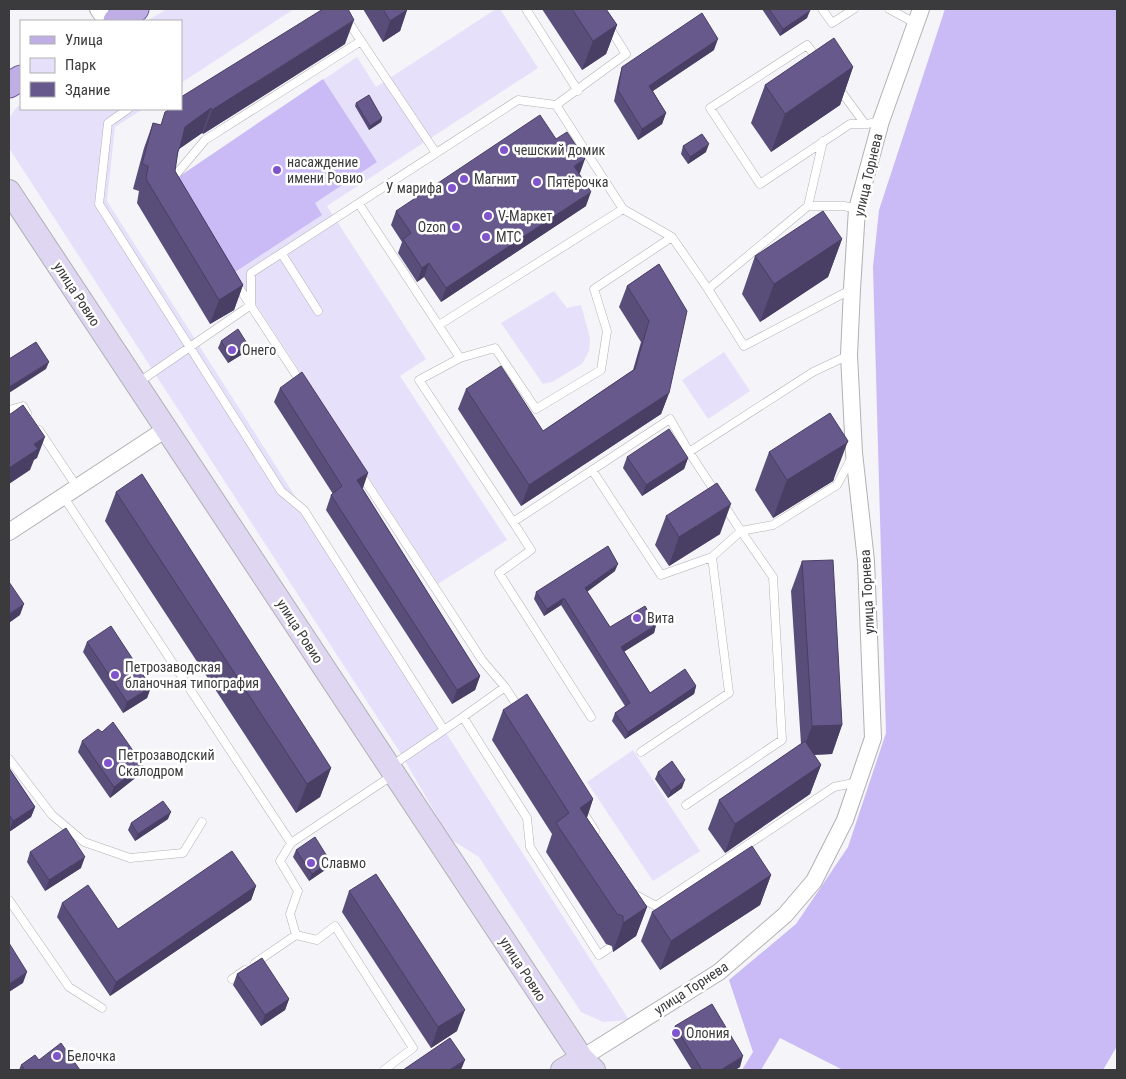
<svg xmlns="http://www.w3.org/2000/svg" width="1126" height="1079" viewBox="0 0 1126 1079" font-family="'Roboto Condensed',sans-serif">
	<rect width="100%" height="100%" fill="#f5f4f9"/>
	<path fill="#e6e0fa" d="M167,9H294L181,83V21H147Z
		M496,9H500L538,68L327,206L426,359L400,376L507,540L438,584L190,203L177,178L357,57L376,87Z
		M21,104V109H143L115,127L107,201L629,1020L603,1022L581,1012L479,857L450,839L403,757L9,148C9,131 5,115 21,104Z
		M554,291L567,308L581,305L590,338L589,351L582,364L552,382L543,384L501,323Z
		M724,352L750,391L708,419L682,380Z
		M633,750L700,851L653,881L587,782Z"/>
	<path fill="#cabaf6" d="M945,9H1117V1046L1103,1070H843L780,1038L761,1070H742L753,1052L729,980L796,924L848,847L886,733L873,267L879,210Z
		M323,79L377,162L315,203L322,215L235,272L177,178Z"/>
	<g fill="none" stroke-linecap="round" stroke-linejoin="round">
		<defs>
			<path id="lane" d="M526,9L578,91
				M822,9L832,23L854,9
				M889,9L915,23
				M361,41L436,153
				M819,61L807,45L710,108L760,184L850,124H867L881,121
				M837,86L865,124
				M556,105L623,209L672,237L708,289L808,206H844L857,209
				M128,109L108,123L99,204L281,491L304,510L444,730
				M175,181L174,177L205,140L361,41L340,9
				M359,204L460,358
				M808,206L823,141
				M672,237L594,289L607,331L601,370L536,409L495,348L460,358L419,380L513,522L670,419L689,452L741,531L773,525L837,485L852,457
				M282,254L318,311
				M236,283L302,384
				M708,289L744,346L852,289
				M439,325L623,209
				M139,382L251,305V273L518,100L556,105L626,54L609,27
				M9,410L23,406L27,413
				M39,430L77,487
				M689,452L813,372L849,355
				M592,470L661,575L712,557L741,531L773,577L782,740L686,805
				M360,473L482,660L505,687L520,710
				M63,496L291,843L393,775
				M513,522L531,550L499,573L591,717
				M463,717L505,687
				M641,752L729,693L712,557
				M9,759L52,815L84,842L130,858L183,853L202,822
				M391,766L463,717L527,818L530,847L599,955L608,949
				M581,809L595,831
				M291,843L280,861L298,891L290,914L296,935
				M634,894L656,906L834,787L858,782
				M9,900L69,987L102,1008
				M255,963L296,935L317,940L335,926L413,1048L384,1070
				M232,979L245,970"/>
			<path id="street" d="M98,9L106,21
				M9,532L166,429
				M582,1058L719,972L785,915L814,881L845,820L873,738L866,561L854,453L849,355L852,289L857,209L881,121L921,9"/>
			<path id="secondary" d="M9,191L582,1058L594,1070
				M562,1070L582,1058"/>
			<path id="primary" d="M116,21L136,9
				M9,85L21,78"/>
		</defs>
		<use href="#lane" stroke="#b2b0b5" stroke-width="9"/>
		<use href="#street" stroke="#b2b0b5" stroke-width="18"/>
		<use href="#secondary" stroke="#b2b0b5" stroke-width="24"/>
		<use href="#primary" stroke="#75639f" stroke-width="27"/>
		<use href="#lane" stroke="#fff" stroke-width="8"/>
		<use href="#street" stroke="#fff" stroke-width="16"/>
		<use href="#secondary" stroke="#dfd6f2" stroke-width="22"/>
		<use href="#primary" stroke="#bfaee5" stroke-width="25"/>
	</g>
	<path fill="#594d79" d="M363,9H406L407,10L400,31L383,42Z
		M542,9H606L617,25L606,54L582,70Z
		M762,9H809L807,18L780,36Z
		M345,44L203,134L202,133L179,149L177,156L175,171L243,285L234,310L210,324L137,203L139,191L133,189L144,148L153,123L160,125Z
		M714,50L653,91L666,113L662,124L638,140L614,101L619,78L622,67Z
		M853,67L840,105L771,152L751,123L765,85Z
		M356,103L382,118L381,122L369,130L355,106Z
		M683,146L706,152L688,164L681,154Z
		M580,173L579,174L586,206L441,302L424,277L417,282L398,253L402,242L391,225L396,211Z
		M842,239L828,277L760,322L742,294L755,256Z
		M659,264L669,393L661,414L521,506L458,409L466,389L543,431L633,370L641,342L619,307L627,286Z
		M221,341L246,352L228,363L218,348Z
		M280,388L368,473L362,488L480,676L475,690L452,704L326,510L331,495L333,494L274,402Z
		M769,452L834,479L833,481L773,518L755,490Z
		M627,457L688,458L684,469L642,496L623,468Z
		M116,492L331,768L320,797L296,813L105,521Z
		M666,516L720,534L669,566L655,545Z
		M802,561L842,725L832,754L814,755L821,765L810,794L725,853L708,829L719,800L801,744L791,591Z
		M615,571L587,592L610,627L656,625L654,633L624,651L650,693L696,686L694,694L625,739L612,721L615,713L625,706L561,605L544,616L534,599L536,592Z
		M87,642L151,687L147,698L123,713L83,652Z
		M503,710L593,799L587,818L647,907L636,936L613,952L612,946L606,944L546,852L552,834L492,740Z
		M82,741L143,765L139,775L110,798L78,752Z
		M9,768L35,807L31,817L9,832Z
		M658,772L682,788L668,798L655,779Z
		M168,819L135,841L128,830L131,823Z
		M296,850L328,868L309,881L293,857Z
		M30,852L81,868L45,891L27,862Z
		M771,875L760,905L660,970L641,941L652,912Z
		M256,886L251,900L110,996L57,917L62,903L118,929Z
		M349,891L457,1031L431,1048L342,912Z
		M237,974L289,999L285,1010L261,1026L233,985Z
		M675,1026L740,1067L735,1070H692L671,1036Z
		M39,1060L80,1070H19L21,1065Z"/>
	<path fill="#493e63" d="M407,10L400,31L383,42L390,21Z
		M810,11L807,18L780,36L783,29Z
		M354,20L345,44L203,134L212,110Z
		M617,25L606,54L582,70L593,41Z
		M718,39L714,50L645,96L649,86Z
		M853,67L840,105L771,152L785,114Z
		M211,108L202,133L179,149L171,172L185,127Z
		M666,113L662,124L638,140L642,129Z
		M382,118L381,122L369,130L370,126Z
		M709,144L706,152L688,164L690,157Z
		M585,159L580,173L569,181L574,166Z
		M591,192L586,206L441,302L446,288Z
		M842,239L828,277L760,322L774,284Z
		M429,263L424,277L417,282L422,268Z
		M243,285L234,310L210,324L219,300Z
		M248,345L246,352L228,363L231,356Z
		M49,362L46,369L9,393V387Z
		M669,393L661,414L521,506L529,485Z
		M45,437L37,458L34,460L30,470L9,484V468L34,444Z
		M848,441L833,481L773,518L787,480Z
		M688,458L684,469L642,496L646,485Z
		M368,473L363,488L352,495L357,480Z
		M731,504L720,534L669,566L679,537Z
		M618,564L615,571L582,595L585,588Z
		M564,598L561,605L544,616L547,609Z
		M24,604L20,615L9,623V614Z
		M656,625L654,633L619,655L621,647Z
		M480,676L475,690L452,704L457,690Z
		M696,686L694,694L625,739L628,732Z
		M151,687L147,698L123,713L127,702Z
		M842,725L832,754L801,755L812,726Z
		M143,765L139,775L110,798L114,787Z
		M821,765L810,794L725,853L735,824Z
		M331,768L320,797L296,813L307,784Z
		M685,780L682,788L668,798L671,791Z
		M593,799L583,828L580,808Z
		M35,807L31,817L9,832L13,821Z
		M171,812L168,819L135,841L138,834Z
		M85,857L81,868L45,891L49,880Z
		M330,861L328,868L309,881L312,874Z
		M771,875L760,905L660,970L671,941Z
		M256,886L251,900L110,996L116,982Z
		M647,907L636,936L613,952L623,923Z
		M27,972L23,983L9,992V984Z
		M289,999L285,1010L261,1026L265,1015Z
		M465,1010L457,1031L431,1048L438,1027Z
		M743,1056L740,1067L735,1070H721Z
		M465,1060L461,1070H449Z"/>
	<path fill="#68598d" stroke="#493e63" d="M323,9H348L354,20L212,110L211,108L185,127L180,147L178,151L175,171L243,285L219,300L146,179L148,166L142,164L153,123L161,125L165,112L170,109H181V97Z
		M383,9H406L407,10L390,21Z
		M572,9H606L617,25L593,41Z
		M769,9H809L810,11L783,29Z
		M702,13L718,39L649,86L666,113L642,129L618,90L622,67Z
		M834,38L853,67L785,114L765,85Z
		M369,95L382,118L370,126L356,103Z
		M540,115L556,139L567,132L585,159L574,166L591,192L446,288L429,263L422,268L403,239L411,233L396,211Z
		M702,134L709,144L690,157L683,146Z
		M823,211L842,239L774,284L755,256Z
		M659,264L687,311L669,393L529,485L466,389L501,366L543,431L635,369L649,321L627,286Z
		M238,329L248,345L231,356L221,341Z
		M36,342L49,362L9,387V359Z
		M302,372L368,473L357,480L480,676L457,690L331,495L342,486L280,388Z
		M23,405L45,437L34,444L38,449L9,468V415Z
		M830,413L848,441L847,443L787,480L769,452Z
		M669,429L688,458L646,485L627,457Z
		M142,474L331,768L307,784L116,492Z
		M717,483L731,504L679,537L666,516Z
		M608,546L618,564L585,588L610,627L645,606L656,625L621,647L650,693L685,669L696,686L628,732L615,713L630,703L564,598L547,609L536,592Z
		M833,560L842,725L812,726L802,561Z
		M9,582L24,604L9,614Z
		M111,626L151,687L127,702L87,642Z
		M527,694L593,799L580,808L647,907L623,923V916L617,914L556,823L569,813L503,710Z
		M113,722L143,765L114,787L82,741L98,729L102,732Z
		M805,741L821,765L735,824L719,800Z
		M672,761L685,780L671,791L658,772Z
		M9,768L35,807L13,821L9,814Z
		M163,801L171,812L138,834L131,823Z
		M66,828L85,857L49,880L30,852Z
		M315,837L330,861L312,874L296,850Z
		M752,846L771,875L671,941L652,912Z
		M232,851L256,886L116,982L62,903L88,885L118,929Z
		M376,874L465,1010L438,1027L349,891Z
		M9,943L27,972L9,984Z
		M262,958L289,999L265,1015L237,974Z
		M712,1004L743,1056L721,1070H702L675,1026Z
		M450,1038L465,1060L449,1070H403Z
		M61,1043L80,1070H25L21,1065L35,1055L39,1060Z"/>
	<g fill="#7f54cd" stroke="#fff" stroke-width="2">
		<circle cx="504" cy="150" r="5"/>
		<circle cx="277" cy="170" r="5"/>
		<circle cx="464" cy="179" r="5"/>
		<circle cx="537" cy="182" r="5"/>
		<circle cx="452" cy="188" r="5"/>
		<circle cx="488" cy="216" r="5"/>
		<circle cx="456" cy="227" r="5"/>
		<circle cx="486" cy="237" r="5"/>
		<circle cx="232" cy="350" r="5"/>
		<circle cx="637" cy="618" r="5"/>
		<circle cx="115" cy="675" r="5"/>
		<circle cx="108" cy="763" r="5"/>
		<circle cx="311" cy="863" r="5"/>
		<circle cx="676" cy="1033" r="5"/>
		<circle cx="57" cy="1056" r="5"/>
	</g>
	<g text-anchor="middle" stroke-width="5" stroke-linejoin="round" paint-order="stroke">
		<g font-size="14" fill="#3b3b3d" stroke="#fff" text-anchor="start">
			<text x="514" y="155">чешский домик</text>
			<text x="287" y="167">насаждение<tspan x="287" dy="16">имени Ровио</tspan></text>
			<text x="474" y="184">Магнит</text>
			<text x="547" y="187">Пятёрочка</text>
			<text x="442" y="193" text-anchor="end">У марифа</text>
			<text x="498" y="221">V-Маркет</text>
			<text x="446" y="232" text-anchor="end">Ozon</text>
			<text x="496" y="242">МТС</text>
			<text x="242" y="355">Онего</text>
			<text x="647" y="623">Вита</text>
			<text x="125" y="672">Петрозаводская<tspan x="125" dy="16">бланочная типография</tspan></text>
			<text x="118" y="760">Петрозаводский<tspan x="118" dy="16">Скалодром</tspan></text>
			<text x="321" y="868">Славмо</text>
			<text x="686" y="1038">Олония</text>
			<text x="67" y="1061">Белочка</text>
		</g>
		<g font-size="14" fill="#3b3b3d" stroke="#fff">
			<text transform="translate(868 175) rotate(-77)" y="5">улица Торнева</text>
			<text transform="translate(77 294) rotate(57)" y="5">улица Ровио</text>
			<text transform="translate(867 592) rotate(-93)" y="5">улица Торнева</text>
			<text transform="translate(300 631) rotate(57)" y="5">улица Ровио</text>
			<text transform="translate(523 969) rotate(57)" y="5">улица Ровио</text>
			<text transform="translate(691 988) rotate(-33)" y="5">улица Торнева</text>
		</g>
	</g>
	<rect width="1126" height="1079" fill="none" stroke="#3b3b3d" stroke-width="20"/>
	<rect x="20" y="20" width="162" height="90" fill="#ffffff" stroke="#b1b1b1"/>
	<rect x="30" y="36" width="25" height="8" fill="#bfaee5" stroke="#b1b1b1"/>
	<text x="65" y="45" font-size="15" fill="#3b3b3d">Улица</text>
	<rect x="30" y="58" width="25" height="15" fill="#e6e0fa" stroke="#b1b1b1"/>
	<text x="65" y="70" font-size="15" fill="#3b3b3d">Парк</text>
	<rect x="30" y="82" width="25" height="15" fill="#68598d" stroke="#b1b1b1"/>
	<text x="65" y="95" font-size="15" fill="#3b3b3d">Здание</text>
</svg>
